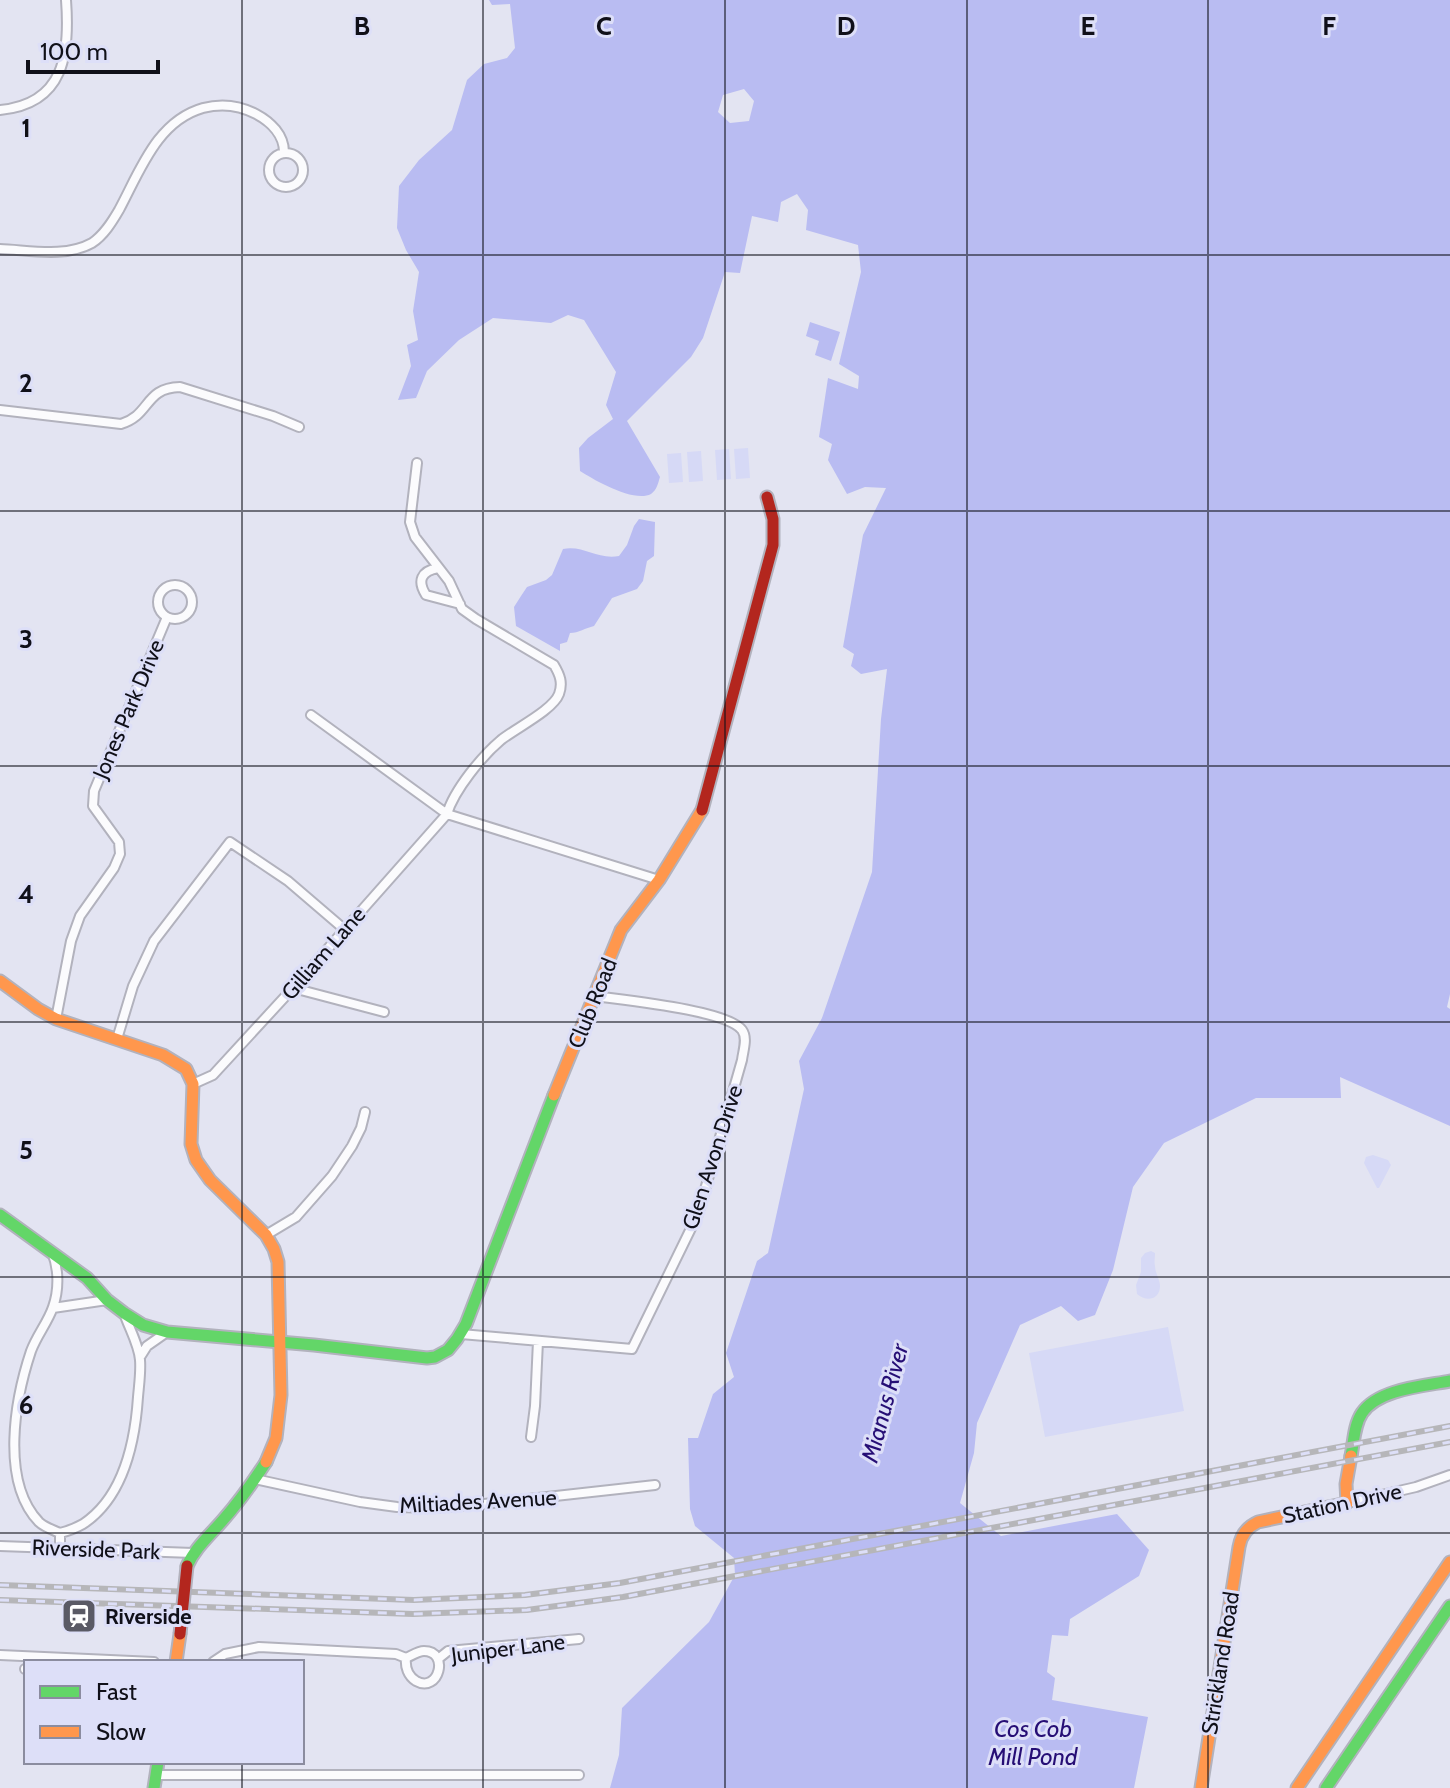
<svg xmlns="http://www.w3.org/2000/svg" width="1450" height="1788" viewBox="0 0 1450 1788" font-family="Cabin,sans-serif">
	<rect width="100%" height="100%" fill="#e3e4f2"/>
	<path fill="#d6d9f6" d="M748,448L750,478L736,479L734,449Z
		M729,449L731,479L717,480L715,450Z
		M701,451L703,481L689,482L687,452Z
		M681,453L683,482L669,483L667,454Z
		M1373,1155L1388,1160L1391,1165L1379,1188H1377L1364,1163L1366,1157Z
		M1151,1251L1155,1253C1155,1258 1154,1262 1155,1266C1155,1273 1160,1279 1160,1286C1160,1300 1146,1302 1137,1294L1136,1285L1141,1272V1258L1145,1253Z
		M1168,1327L1184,1411L1045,1437L1029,1353Z"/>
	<path fill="#b9bcf2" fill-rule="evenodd" d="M489,0H1450V994L1447,1007L1450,1009V1126L1340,1077L1341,1098H1256L1164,1143L1133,1187L1113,1270L1095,1315L1078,1321L1061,1306L1020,1325L977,1423L974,1453L960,1503L1001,1536L1117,1514L1149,1550L1139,1576L1070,1619L1068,1636L1052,1635L1047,1672L1055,1678L1052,1700L1148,1717L1134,1788H610L619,1755L622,1708L709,1622L735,1575L734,1558L695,1526L690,1509L688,1438H698L713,1394L734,1377L726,1353L757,1261L768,1253L804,1089L799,1061L822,1018L872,872L881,719L887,669L861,674L851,666L854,654L843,647L863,535L886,488L865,487L847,494L828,460L832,444L819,437L828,378L858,389L859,376L839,364L861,272L858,245L806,230L808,210L797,194L781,202L778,222L752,216L740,273L725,272L703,338L691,357L627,421L660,477C658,483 657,490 651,494C634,503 594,480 580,471L579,448L588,438L613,419L606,405L616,372L584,320L568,315L551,323L493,318L459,340L427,371L416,398L398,400L411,366L407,345L418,340L413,311L419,272L406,250L397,228L399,186L419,160L452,130L467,80L484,64L507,58L515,48L510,4L492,5ZM744,89L754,101L749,121L730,123L718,112L723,95Z
		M810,322L840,332L831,361L815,355L819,341L806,336Z
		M639,519L655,522L654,556L647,561L643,581L637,589L612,598L594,626C585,628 579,633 570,633L567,642L560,644V651L516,626L514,607L521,596L527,587L546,580L552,575L563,549C584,545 597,560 619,556L627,545L634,526Z"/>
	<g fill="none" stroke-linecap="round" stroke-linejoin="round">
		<defs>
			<path id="street" d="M0,110C65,104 70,53 66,0
				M269 170a17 17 0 1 1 34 0a17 17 0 1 1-34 0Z
				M0,249C29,250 65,258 92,243C104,235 112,222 119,210C140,171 157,121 203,108C222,103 239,105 256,114C271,122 284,135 284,152
				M0,410L121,424C151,415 144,388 180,387L273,416L299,427
				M438,568C421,571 417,581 426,595L460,604
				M158 602a17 17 0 1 1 34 0a17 17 0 1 1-34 0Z
				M311,715L447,814C454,790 482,756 501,740C516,728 553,710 559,694C563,683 560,675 554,665L476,619L462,609L449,581L415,537L410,522L417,463
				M293,988L384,1012
				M56,1019L71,941L80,916L114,868L120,854L119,842L93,806L94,791L167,617
				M117,1039L133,986L154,941L230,842L288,881L344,929
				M193,1084L213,1075L293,988L447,814L659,880
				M266,1235L296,1217L332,1176L352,1146L361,1128L365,1112
				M52,1252C59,1269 59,1290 53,1307C48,1322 37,1335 31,1351C15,1399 0,1481 39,1522C44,1527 53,1530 60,1533V1548
				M53,1308L107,1300
				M461,1334L632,1349L698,1214L742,1060C743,1051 748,1038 742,1030C727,1010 622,1000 595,996
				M140,1357L147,1346L167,1332
				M531,1437L535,1406L538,1341
				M255,1479L360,1502L397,1507L433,1508L484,1504L655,1485
				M1347,1503L1416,1487L1450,1475
				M60,1533C68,1531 76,1528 83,1524C124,1497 135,1442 138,1397C139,1385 141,1372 140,1360C139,1345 129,1328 124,1313
				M0,1546L193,1553
				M0,1655L154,1662
				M438,1659L448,1651L579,1639
				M213,1662L225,1654L259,1647L396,1654L406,1658C411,1656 418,1651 424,1651C450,1651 439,1694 416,1681C408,1676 405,1667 406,1658
				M25,1669H26
				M156,1775H579"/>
			<path id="fast" d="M0,1215L87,1278L107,1300L124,1313L143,1325L167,1332L314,1345L427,1358L435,1357L448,1350L457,1339L466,1324L554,1095
				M1351,1456C1354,1441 1354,1425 1362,1413C1378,1389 1424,1386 1450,1381
				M187,1566C195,1548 210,1535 223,1520C239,1502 253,1482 266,1462
				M154,1788L158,1762
				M1326,1788L1450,1606"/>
			<path id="slow" d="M0,981L38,1009L56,1019L163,1055L186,1069L193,1084L191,1144L196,1160L210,1180L266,1235L274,1249L278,1262L281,1395L276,1438L266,1462
				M554,1095L621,930L659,880L702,810
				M176,1662L180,1634
				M1201,1788L1239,1547C1241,1535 1247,1527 1258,1522L1347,1503L1346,1484L1351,1456
				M1297,1788L1450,1562"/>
			<path id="jam" d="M702,810L773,545V519L767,497"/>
		</defs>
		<use href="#street" stroke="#b2b2bd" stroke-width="12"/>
		<use href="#fast" stroke="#b2b2bd" stroke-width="15"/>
		<use href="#slow" stroke="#b2b2bd" stroke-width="15"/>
		<use href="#jam" stroke="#b2b2bd" stroke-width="15"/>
		<use href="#street" stroke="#fbfbfd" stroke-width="8"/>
		<use href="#fast" stroke="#63d668" stroke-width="11"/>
		<use href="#slow" stroke="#ff974d" stroke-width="11"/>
		<use href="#jam" stroke="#b3261e" stroke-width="11"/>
		<defs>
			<path id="rail" d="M0,1585L414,1600L525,1595L620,1583L1450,1426
				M0,1600L413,1614L527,1610L623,1597L1450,1442"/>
		</defs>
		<use href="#rail" stroke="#b6b6b9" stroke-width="6"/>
		<use href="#rail" stroke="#dddff8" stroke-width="3" stroke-dasharray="9" stroke-linecap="butt"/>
		<defs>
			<path id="jam-bridge" d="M180,1634L187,1566"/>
		</defs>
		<use href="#jam-bridge" stroke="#b2b2bd" stroke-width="15" stroke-linecap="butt"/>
		<use href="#jam-bridge" stroke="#b3261e" stroke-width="11"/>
	</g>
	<path fill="none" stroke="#101019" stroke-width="2" stroke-opacity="0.55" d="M242,0V1662M483,0V1788M725,0V1788M967,0V1788M1208,0V1788M0,255H1450M0,511H1450M0,766H1450M0,1022H1450M0,1277H1450M0,1533H1450M242,1762V1788"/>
	<defs>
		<symbol id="station-square" viewBox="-11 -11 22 22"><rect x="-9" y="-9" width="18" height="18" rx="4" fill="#5a5a65" stroke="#dddff8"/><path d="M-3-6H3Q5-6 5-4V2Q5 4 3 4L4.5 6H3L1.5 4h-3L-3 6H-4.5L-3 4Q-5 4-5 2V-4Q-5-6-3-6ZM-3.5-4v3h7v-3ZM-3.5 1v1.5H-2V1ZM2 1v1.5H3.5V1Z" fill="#fff"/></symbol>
	</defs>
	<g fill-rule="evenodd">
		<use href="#station-square" x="59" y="1596" width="40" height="40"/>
	</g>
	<g text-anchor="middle" stroke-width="6" stroke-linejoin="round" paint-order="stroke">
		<g font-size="22" fill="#101019" stroke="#dddff8">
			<text transform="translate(128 709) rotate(-67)" y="8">Jones Park Drive</text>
			<text transform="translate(323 953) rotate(-49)" y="8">Gilliam Lane</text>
			<text transform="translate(592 1003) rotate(-68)" y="8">Club Road</text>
			<text transform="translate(712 1157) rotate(-72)" y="8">Glen Avon Drive</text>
			<text transform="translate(478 1501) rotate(-3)" y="8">Miltiades Avenue</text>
			<text transform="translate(1342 1503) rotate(-12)" y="8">Station Drive</text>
			<text transform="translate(96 1549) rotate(2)" y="8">Riverside Park</text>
			<text transform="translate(508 1648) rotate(-7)" y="8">Juniper Lane</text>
			<text transform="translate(1220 1663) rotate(-81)" y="8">Strickland Road</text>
		</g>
		<g font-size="22" font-weight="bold" fill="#101019" stroke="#dddff8" text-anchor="start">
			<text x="105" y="1624">Riverside</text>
		</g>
		<g font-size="24" font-style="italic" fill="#260e75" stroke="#dddff8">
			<text transform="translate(885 1403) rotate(-75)" y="8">Mianus River</text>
			<text x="1033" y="1737">Cos Cob<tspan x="1033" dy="28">Mill Pond</tspan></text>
		</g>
	</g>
	<g font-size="26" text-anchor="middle" font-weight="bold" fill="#101019" stroke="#dddff8" stroke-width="6" stroke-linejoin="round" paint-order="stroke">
		<text x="362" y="35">B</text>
		<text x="604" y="35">C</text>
		<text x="846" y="35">D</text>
		<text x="1088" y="35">E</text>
		<text x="1329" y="35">F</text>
		<text x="26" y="137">1</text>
		<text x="26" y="392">2</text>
		<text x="26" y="648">3</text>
		<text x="26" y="903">4</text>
		<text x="26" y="1159">5</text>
		<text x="26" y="1414">6</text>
	</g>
	<rect x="24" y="1660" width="280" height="104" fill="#dddff8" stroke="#8b8c9f" stroke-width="2"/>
	<rect x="40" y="1686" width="40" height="12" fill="#63d668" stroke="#8b8c9f" stroke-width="2"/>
	<text x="96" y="1700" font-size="24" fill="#101019">Fast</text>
	<rect x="40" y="1726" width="40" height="12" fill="#ff974d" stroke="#8b8c9f" stroke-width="2"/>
	<text x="96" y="1740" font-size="24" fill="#101019">Slow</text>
	<path d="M28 60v12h130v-12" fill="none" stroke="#101019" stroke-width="4"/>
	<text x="40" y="60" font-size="24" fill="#101019" stroke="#dddff8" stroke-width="6" paint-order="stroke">100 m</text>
</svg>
